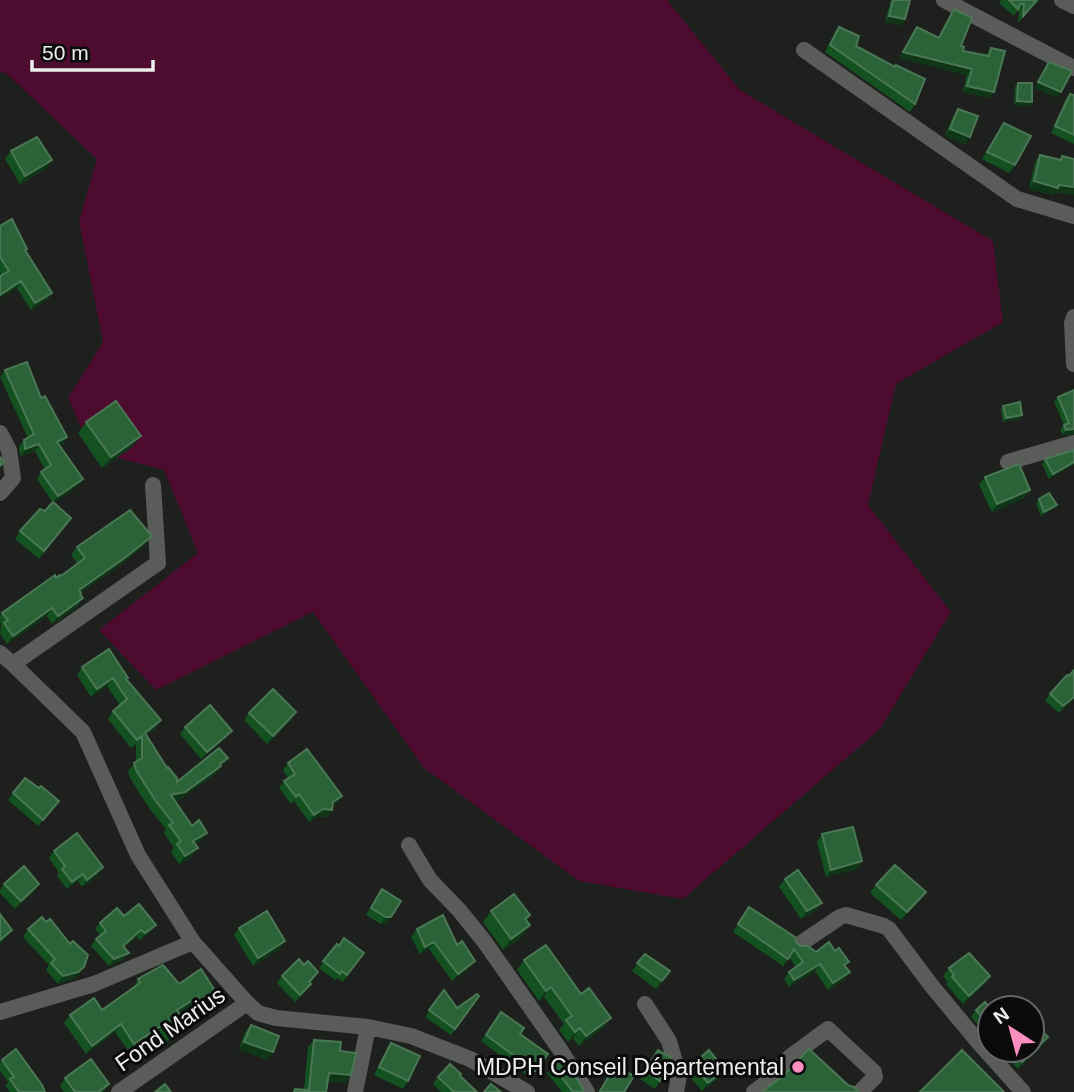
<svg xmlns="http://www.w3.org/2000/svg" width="1074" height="1092" viewBox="0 0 1074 1092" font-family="Helvetica,sans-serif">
	<rect width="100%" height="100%" fill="#1e201e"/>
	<path fill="#4c0b2f" d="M0,0H667L740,90L993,241L1003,322L896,384L868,505L951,612L880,729L683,899L579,881L424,768L313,612L156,690L99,630L198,553L164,470L92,451L68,398L103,342L79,221L97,159L7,74L0,72Z"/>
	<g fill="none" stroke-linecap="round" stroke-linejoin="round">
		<path stroke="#595c59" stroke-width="16" d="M944,0L1074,68
			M1062,0L1074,6
			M804,50L1017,199L1074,216
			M1074,317L1072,323L1074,364
			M0,433L9,450L13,478L0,493
			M1008,462L1074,443
			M0,653L13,664L83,732L138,855L193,942L247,1003L258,1013L276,1018L368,1027L411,1036L470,1059L527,1092
			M13,664L158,563L153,485
			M409,845L430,880L459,910L484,941L561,1051L587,1092
			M800,944L840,917L846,915L884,926L889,929L931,985L979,1043L1023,1092
			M645,1004L669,1041L679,1076L676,1092
			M0,1012L94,984L193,942
			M119,1092L247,1003
			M355,1092L368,1027
			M754,1092L765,1084L790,1057L828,1029L874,1072L875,1077L860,1092"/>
	</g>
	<path fill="#145121" d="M891,0H910L905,19L901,25L885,22Z
		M1001,0H1039L1018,23L1019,11H1017L1014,16L999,3Z
		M954,9L961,46L963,51L986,55L991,48L994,92L989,98L963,92L967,75L899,58L917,27L938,38Z
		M839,27L856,46L915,104L910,112L825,52L834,34Z
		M1018,83L1032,102L1029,106L1014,105L1015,87Z
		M1070,94L1074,95V144L1051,133L1065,101Z
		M958,109L970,137L965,144L945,136L953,116Z
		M1004,123L1015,165L1009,173L982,159Z
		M11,151L47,168L20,184L5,159Z
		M1040,155L1060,160L1062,156L1074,159V195L1055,192L1053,195L1029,189L1035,162Z
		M0,226L27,249L26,251L52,293L48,299L31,310L17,288L2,275L0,272Z
		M5,370L41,398L67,437L63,444L60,445L78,486L53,503L71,518L39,559L15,539L20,531L53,503L37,479L41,472L45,470L35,451L20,456L19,447L24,440L28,438L0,377Z
		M1074,390V434L1063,435L1060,430L1064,425L1054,402L1058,397Z
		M1003,406L1022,415L1020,419L1003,422L1001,410Z
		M86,422L132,447L102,468L78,433Z
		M1074,450L1049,479L1042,464L1045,459Z
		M985,477L1030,490L1024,498L992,512L979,485Z
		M1039,499L1057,505L1054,508L1041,516L1036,503Z
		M146,544L120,565L81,592L77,607L52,624L47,616L7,644L0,634L1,627L0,616L2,613L56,578L61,576L78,564L71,555L77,547Z
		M82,667L128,678L127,680L161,720L156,728L146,736L177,782L228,758L215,774L179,800L175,801L201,841L195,844L192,856L179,864L171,852L174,848L164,833L166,829L149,808L130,778L128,771L136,762V744L131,748L108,719L113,711L120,705L107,686L91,697L77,675Z
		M1050,694L1074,699L1059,713L1045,701Z
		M296,712L291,720L267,744L244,720L249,713Z
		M185,727L226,738L201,759L180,734Z
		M288,763L342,796L337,803L333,806L332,810L328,817L318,816L309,822L294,801L291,804L279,788L284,781L288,778L283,770Z
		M13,793L54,808L38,826L8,800Z
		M822,834L862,861L857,869L826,877L817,842Z
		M54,851L98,875L82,887L78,881L67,889L57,876L59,873L49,858Z
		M785,879L822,903L816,910L801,919L779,887Z
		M4,884L34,892L15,909L0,893V890Z
		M876,885L920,900L901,920L870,893Z
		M382,889L401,901L386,924H381L366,915Z
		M749,907L800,946L816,952L846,966L845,979L828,990L815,971L789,987L784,979L789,972L796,967L789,957L783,966L733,932Z
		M491,911L530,915L526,921L522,937L503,950L483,922Z
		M124,916L156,925L151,931L140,940L137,937L124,947V959L109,966L91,946L96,939L100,935L95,929L100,923Z
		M239,928L280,949L253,966L234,935Z
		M28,929L84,967L79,974L73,979L58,984L46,970L49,965L23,937Z
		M417,929L457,945L470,968L452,981L429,949L420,954L411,937Z
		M337,944L339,946L364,953L343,982L337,978L335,980L319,968Z
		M645,954L670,971L656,989L632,971Z
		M524,960L604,1027L579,1046L573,1038L568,1042L559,1030L564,1024L544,997L539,1001L517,970Z
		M949,968L990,976L985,984L963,1004L946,984L948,982L943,976Z
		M282,976L314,979L310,983L306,991L295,1002L277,983Z
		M138,979L179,984L219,997L214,1005L199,1014L193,1005L179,1013L182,1033L166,1043L158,1032L129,1052L115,1032L86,1054L64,1023L70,1015L102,1010L133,988Z
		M444,990L457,1008L479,996L451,1035L425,1017Z
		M990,1008V1038L971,1017L976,1010Z
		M501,1012L520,1034L548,1054L530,1078L481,1041Z
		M251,1025L268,1060L239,1049L245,1032Z
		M314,1040L340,1051L346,1083L328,1081L326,1092H293L295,1089L304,1090L308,1047Z
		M391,1043L408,1081L403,1089L374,1075L386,1050Z
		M1044,1044L1018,1069L1001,1050H1032Z
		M658,1050L672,1063L655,1089L640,1079Z
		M2,1060L45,1092H10L5,1086L8,1082L0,1071V1063Z
		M694,1063L725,1070L720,1077L702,1091L689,1076L688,1071Z
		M553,1066L582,1092H562L547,1073Z
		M460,1076L477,1092H441L433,1084L438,1077Z
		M65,1078L109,1084L103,1092H64L60,1086Z"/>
	<path fill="#0e3617" d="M889,16L905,19L901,25L885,22Z
		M903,52L972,69L967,75L899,58Z
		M1038,82L1061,92L1057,98L1034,88Z
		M967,86L994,92L989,98L963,92Z
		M1017,101L1032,102L1029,106L1014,105Z
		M950,129L970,137L965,144L945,136Z
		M52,160L47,168L20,184L25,176Z
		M1034,181L1074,187V195L1055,192L1053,195L1029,189Z
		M21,281L17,288L0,298V295Z
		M52,293L48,299L31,310L35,303Z
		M1022,415L1020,419L1003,422L1006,418Z
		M1074,429V434L1063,435L1066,430Z
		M141,436L132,447L102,468L111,457Z
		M67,437L63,444L53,449L57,442Z
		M39,444L35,451L20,456L25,449Z
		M1074,462V465L1049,479L1053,474Z
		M83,479L78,486L53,503L58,496Z
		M1030,490L1024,498L992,512L997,504Z
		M1057,505L1054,508L1041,516L1044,512Z
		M152,536L146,544L120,565L73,598L79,590Z
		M83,598L77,607L52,624L58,616Z
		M52,608L47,616L7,644L13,636Z
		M113,678L107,686L91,697L97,689Z
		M1074,697V699L1059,713L1063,706Z
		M296,712L291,720L267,744L273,736Z
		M161,720L156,728L142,739L145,733Z
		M232,731L226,738L201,759L207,752Z
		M228,758L215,774L179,800L165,803L171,795Z
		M342,796L337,803L328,809L333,802Z
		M323,809L332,810L328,817L318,816L309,822L314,815Z
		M207,833L201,841L187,849L193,841Z
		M198,848L192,856L179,864L185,856Z
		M862,861L857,869L826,877L831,870Z
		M103,867L98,875L82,887L87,880Z
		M83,874L78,881L67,889L72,882Z
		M39,884L34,892L15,909L21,901Z
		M926,892L920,900L901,920L907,912Z
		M822,903L816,910L801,919L807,911Z
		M386,917H391L386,924H381Z
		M156,925L151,931L140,940L145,933Z
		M530,925L522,937L503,950L511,939Z
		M12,930L4,941L0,945V940Z
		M141,930L137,937L118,952L123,946Z
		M285,941L280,949L253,966L258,958Z
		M434,942L429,949L420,954L425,947Z
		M129,953L124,959L109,966L114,959Z
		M475,961L470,968L452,981L458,974Z
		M820,964L815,971L789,987L794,980Z
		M84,967L79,974L73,979L58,984L63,976Z
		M850,972L845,979L828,990L833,983Z
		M990,976L985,984L963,1004L969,996Z
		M311,984L306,991L295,1002L300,995Z
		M551,987L544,997L539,1001L546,991Z
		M198,997L193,1005L172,1018L177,1010Z
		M219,997L214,1005L199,1014L204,1007Z
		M611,1018L604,1027L579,1046L586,1036Z
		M121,1024L115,1032L86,1054L92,1046Z
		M164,1024L158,1032L129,1052L134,1044Z
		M187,1025L182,1033L166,1043L171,1036Z
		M580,1028L573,1038L568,1042L575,1032Z
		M1048,1037L1044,1044L1018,1069L1022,1062Z
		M244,1042L273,1052L268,1060L239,1049Z
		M725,1070L720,1077L702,1091L708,1083Z
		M329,1073L351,1075L346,1083L323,1081Z"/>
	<path fill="#2c6237" stroke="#4a7854" stroke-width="2" d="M893,0H910L905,19L889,16Z
		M1009,0H1037L1023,16L1024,4H1020L1018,9Z
		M954,9L972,18L961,46L964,47L963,51L989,56L991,48L1005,51L994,92L967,86L972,69L903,52L917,27L939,38Z
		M839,27L859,36L856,46L895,67L896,65L925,79L915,104L830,45Z
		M1049,62L1072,71L1061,92L1038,82Z
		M1018,83H1032V102L1017,101Z
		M1070,94L1074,95V135L1055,126Z
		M958,109L978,116L970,137L950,129Z
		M1004,123L1031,136L1015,165L987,152Z
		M37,137L52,160L25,176L11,151Z
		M1040,155L1061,160L1062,156L1074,159V187L1059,185L1058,188L1034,181Z
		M12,219L27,249L25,250L52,293L35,303L21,281L0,295V276L9,271L0,257V226Z
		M27,362L41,398L45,396L67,437L57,442L83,479L58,496L41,472L51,465L39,444L25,449L24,440L34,434L5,370Z
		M1074,390V429L1066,430L1064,425L1069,423L1058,397Z
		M116,401L141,436L111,457L86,422Z
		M1020,402L1022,415L1006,418L1003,406Z
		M1074,450V462L1053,474L1045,459Z
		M0,457L4,462L0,466Z
		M1019,464L1030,490L997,504L985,477Z
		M1049,493L1057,505L1044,512L1039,499Z
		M53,502L71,518L44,551L20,531L40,509L45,511Z
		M130,510L152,536L126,557L79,590L81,593L80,594L83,598L58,616L52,608L13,636L4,623L8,620L2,613L55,575L56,578L60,575L61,576L85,558L77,547Z
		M109,649L128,678L126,679L161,720L145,733L167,768L168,767L177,778V782L219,748L228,758L220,764L221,766L185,792L171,795L192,826L199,820L207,833L193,841L198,848L185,856L177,844L181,841L169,825L173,823L155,800L136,770L134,763L142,758V736L137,740L113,711L127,699L113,678L97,689L82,667Z
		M1074,670V697L1063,706L1050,694L1067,675L1069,676Z
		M273,689L296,712L273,736L249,713Z
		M210,705L232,731L207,752L185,727Z
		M307,749L342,796L333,802L332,810L323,809L314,815L299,794L296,797L284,781L295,774L288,763Z
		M25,778L39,788L41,786L59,801L43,820L13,793Z
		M853,827L862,861L831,870L822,834Z
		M77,833L103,867L87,880L83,874L72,882L62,869L65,866L54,851Z
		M895,865L926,892L907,912L876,885Z
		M24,866L39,884L21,901L4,884Z
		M798,870L822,903L807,911L785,879Z
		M382,889L401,901L391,917H386L371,908Z
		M514,894L530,915L525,919L530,925L511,939L491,911Z
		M139,904L156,925L145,933L141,930L123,946L129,953L114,959L96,939L106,931L100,923L117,908L124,916Z
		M749,907L795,937L796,942L800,946H808L816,952L829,942L835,951L839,948L849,962L844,965L850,972L833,983L820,964L794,980L789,972L803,962L794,949L788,959L738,924Z
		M267,911L285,941L258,958L239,928Z
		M0,914L12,930L0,940Z
		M443,915L457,945L462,941L475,961L458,974L434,942L425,947L417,929Z
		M42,917L46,922L50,919L70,944L73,941L88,955L84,967L78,972L63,976L51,963L55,959L28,929Z
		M344,938L364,953L347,975L342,971L340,974L323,961L337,944L339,946Z
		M546,945L581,994L589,988L611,1018L586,1036L580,1028L575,1032L566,1020L572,1016L551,987L546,991L524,960Z
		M969,953L990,976L969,996L952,977L954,975L949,968Z
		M645,954L670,971L662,981L637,963Z
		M299,959L304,965L308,961L318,972L309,982L311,984L300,995L282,976Z
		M163,965L179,984L201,969L219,997L204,1007L198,997L177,1010L187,1025L171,1036L164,1024L134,1044L121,1024L92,1046L70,1015L94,998L102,1010L140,983L138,979Z
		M444,990L457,1008L477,994L479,996L455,1029L429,1010Z
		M985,1002L990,1008V1026L976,1010Z
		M501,1012L524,1028L520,1034L548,1054L535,1071L486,1035Z
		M1032,1021L1048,1037L1022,1062L1011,1050H1032Z
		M251,1025L279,1036L273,1052L244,1042Z
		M314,1040L341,1042L340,1051L356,1053L351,1075L329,1073L326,1092H294L295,1089L309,1090Z
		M391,1043L420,1056L408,1081L379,1067Z
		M16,1049L42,1085L45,1092H19L10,1079L14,1077L2,1060Z
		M809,1049L848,1085L854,1087L859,1092H763L768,1087L783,1076Z
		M658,1050L670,1057L672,1063L660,1081L645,1071Z
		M709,1050L725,1070L708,1083L695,1068L694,1063Z
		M962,1050L1004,1092H920Z
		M563,1058L584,1090L581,1092H573L553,1066Z
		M91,1059L109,1084L98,1092H75L65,1078Z
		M450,1064L461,1074L460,1076L477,1092H454L438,1077Z
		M615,1066L634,1076L624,1092H602L600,1091Z
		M165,1084L171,1092H155Z
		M491,1084L501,1092H484Z"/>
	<circle fill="#fd8ec0" stroke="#090a09" stroke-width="2.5" cx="798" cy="1067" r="7"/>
	<g text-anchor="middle" stroke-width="6" stroke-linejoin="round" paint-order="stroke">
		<g font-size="23" fill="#edeeed" stroke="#090a09">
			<text transform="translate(170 1029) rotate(-35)" y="8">Fond Marius</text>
		</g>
		<g font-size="23" fill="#edeeed" stroke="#090a09" text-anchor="end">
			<text x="784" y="1075">MDPH Conseil Départemental</text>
		</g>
	</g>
	<g transform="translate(1011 1029) rotate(324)"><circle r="33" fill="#090a09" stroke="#646564" stroke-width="2"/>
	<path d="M0-5L12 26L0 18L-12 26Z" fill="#fd8ec0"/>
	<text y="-10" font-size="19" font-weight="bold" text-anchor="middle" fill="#edeeed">N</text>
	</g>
	<path d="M32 60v10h121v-10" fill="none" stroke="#edeeed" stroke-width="3.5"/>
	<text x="42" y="60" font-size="21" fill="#edeeed" stroke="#090a09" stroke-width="5" paint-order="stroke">50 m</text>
</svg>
